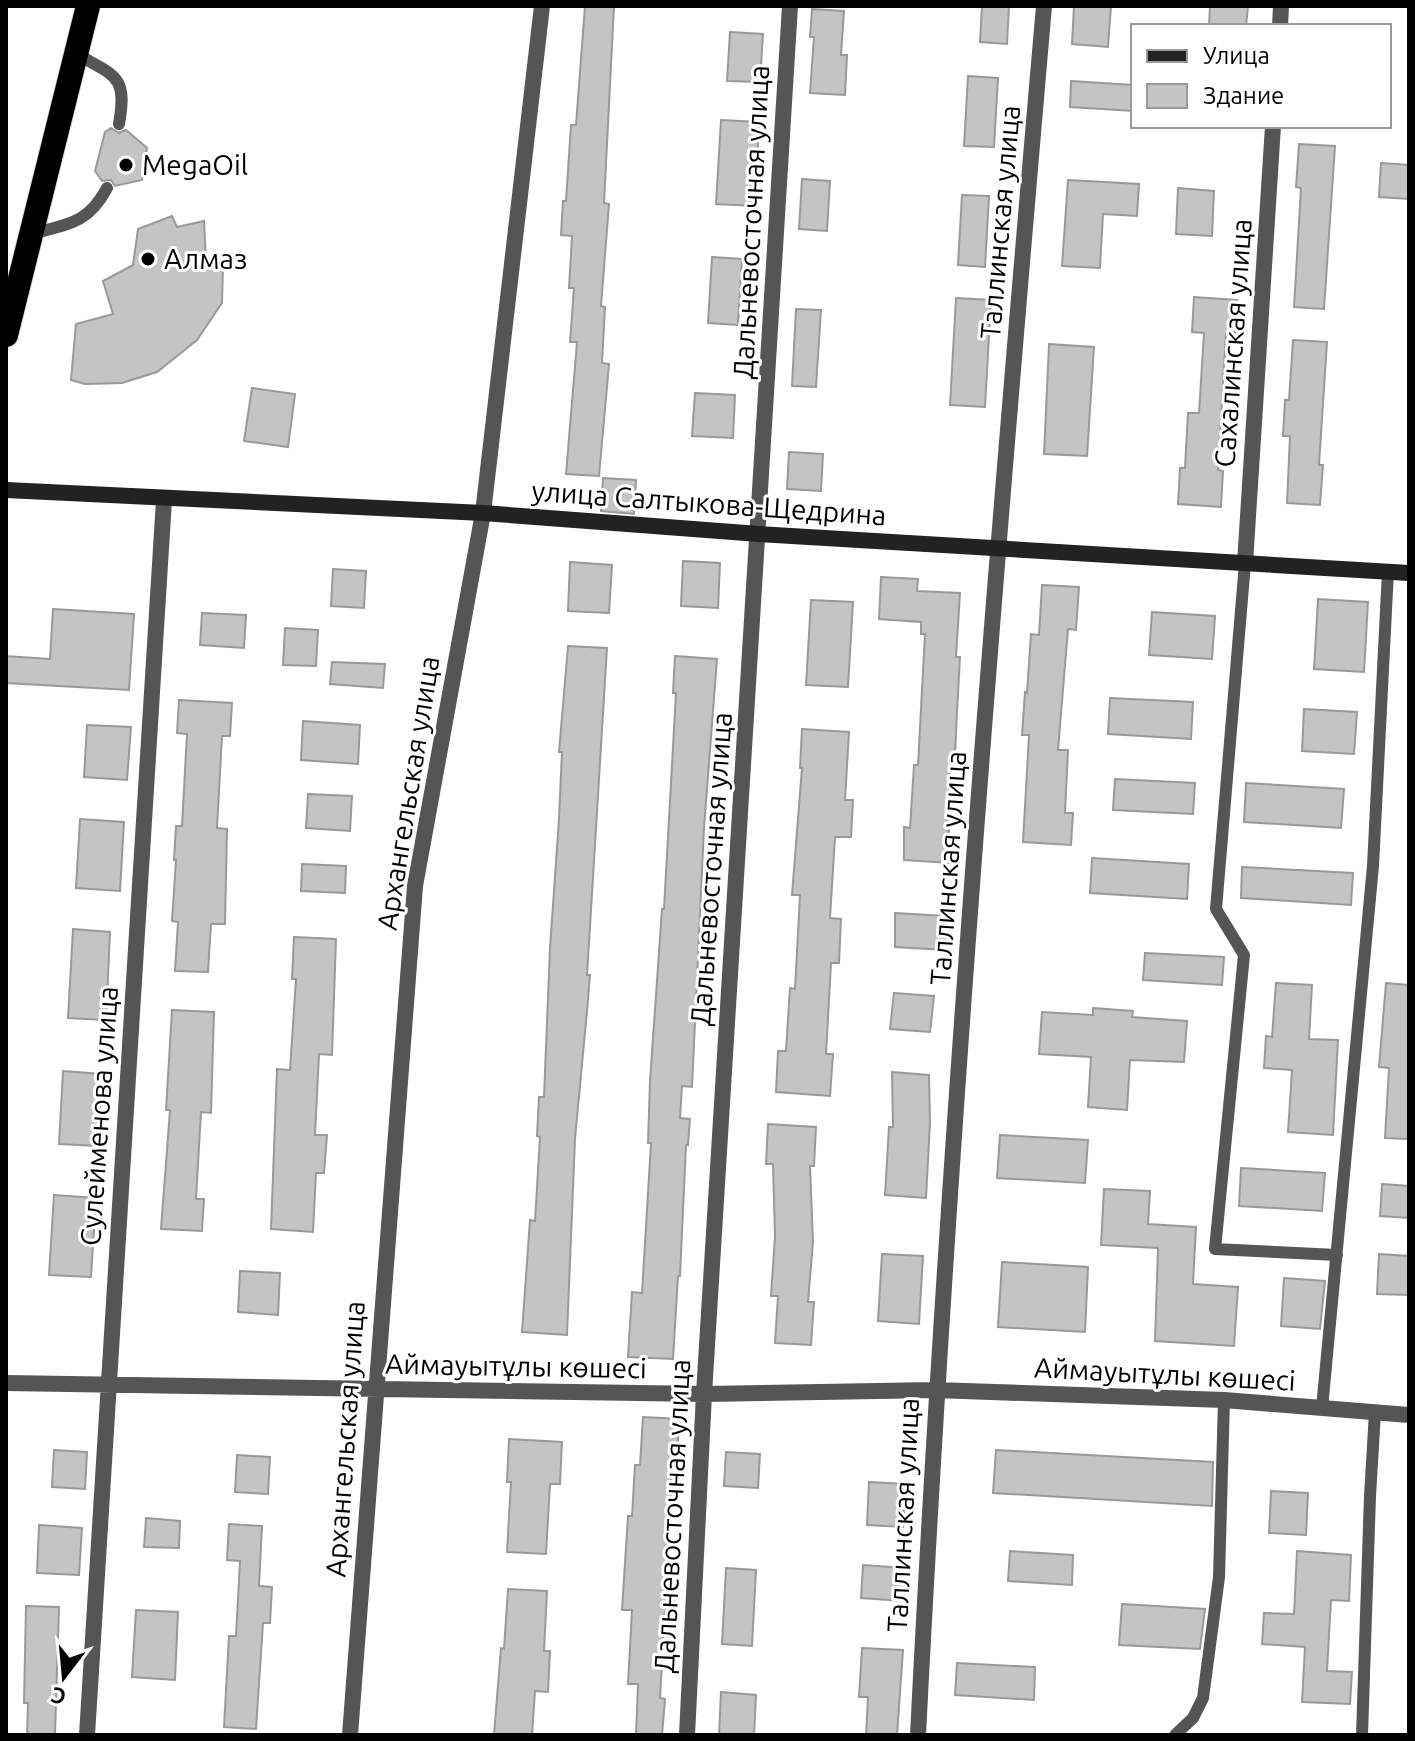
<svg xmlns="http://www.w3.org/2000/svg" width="1415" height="1741" viewBox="0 0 1415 1741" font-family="Ubuntu,sans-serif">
	<rect width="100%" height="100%" fill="#fff"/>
	<path fill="#c4c4c4" stroke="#999" stroke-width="2" d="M585,6H614L604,203L609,204L601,306L605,307L602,363L609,364L599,476L566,474L577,342H570L574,288H569L572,236L561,235L563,201H566L571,125H576Z
		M982,6H1009L1007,44L980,42Z
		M1074,6H1111L1108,47L1072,44Z
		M1210,6H1248L1246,26H1209Z
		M812,9L844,11L841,55H847L845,95L810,93L814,37H810Z
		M730,32L763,34L760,82L727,81Z
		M968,76L998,78L994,147L964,146Z
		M1071,81L1133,85V111L1070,107Z
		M721,120L759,122L755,206L716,204Z
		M111,128L119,133L126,130L147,148L142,180L115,186L111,180L102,181L95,171L105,132Z
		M1299,144L1335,146L1324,309L1294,307L1301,188L1296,187Z
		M1381,163L1409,165V199L1379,197Z
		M802,179L830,181L827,231L799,229Z
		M1068,180L1139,184L1137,216L1103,214L1100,268L1062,266Z
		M1178,188L1214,191L1212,236L1176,234Z
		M962,195L989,196L985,267L958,265Z
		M172,216L177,227L204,221L206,261L223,265L222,303L197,340L157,372L122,383L85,384L71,380L76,324L113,314L103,281L133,265L138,229Z
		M712,257L742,259L738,325L708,323Z
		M1194,297L1237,300L1235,334H1226L1218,470L1223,471L1221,507L1178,504L1180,468H1185L1188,413H1199L1204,333L1192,332Z
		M956,298L991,300L985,407L950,405Z
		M796,309L821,310L816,387L792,386Z
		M1293,340L1327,342L1319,465H1323L1320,505L1287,503L1290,436H1283L1285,400H1289Z
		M1049,344L1094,347L1087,456L1044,454Z
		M252,388L295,394L288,447L244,441Z
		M695,393L735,395L733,438L692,436Z
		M789,452L823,454L821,491L787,489Z
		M603,478L636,480L634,514L601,511Z
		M683,561L720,563L718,608L681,606Z
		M570,562L612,565L609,613L568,611Z
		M333,569L366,571L364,608L331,606Z
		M881,577L918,579L917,591L960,593L956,657H960L957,712L955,755L951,754L947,830H949V863L904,860V827L910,828L914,765H918L925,634H921V622L879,619Z
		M1042,585L1079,587L1076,630L1068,629L1058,750H1068L1065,813H1073L1071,845L1023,842L1029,735H1022L1025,692L1027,693L1031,634L1039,635Z
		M1318,599L1368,602L1364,672L1314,669Z
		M811,600L853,602L848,687L806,685Z
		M53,609L134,614L129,690L6,683V656L50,659Z
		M1152,612L1215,616L1212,659L1149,655Z
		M202,613L246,615L244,648L200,645Z
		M285,628L318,630L316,666L283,665Z
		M568,646L607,648L587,975H590L587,1011L575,1139L567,1335L522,1332L530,1220L535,1221L540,1137L537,1136L539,1097H544L550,948L559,819L562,752H559Z
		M675,656L717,659L704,828L692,1087L682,1086L680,1118L690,1119L688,1145H686L680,1276H678L673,1359L628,1357L632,1292L642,1293L651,1143H648L650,1081L662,909H664L676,693H673Z
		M332,662L385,664L383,688L330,684Z
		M1110,698L1193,702L1191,739L1108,734Z
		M179,700L232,703L230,736H222L217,828L227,829L225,924H211L208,972L175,971L178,922L172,921L176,860H174L176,826H182L187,734L177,733Z
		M1304,709L1357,712L1354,754L1302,751Z
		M303,721L360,725L358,764L301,760Z
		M87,725L131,727L127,780L84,777Z
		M802,729L849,732L845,800H853L851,837H835L830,918L841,919L839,963H831L826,1054H833L830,1096L776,1092L778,1051H786L790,988L795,989L800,895H792L802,768H800Z
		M1115,779L1195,783L1193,814L1113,810Z
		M1246,783L1344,789L1341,828L1244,822Z
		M308,794L352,796L350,831L306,828Z
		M80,819L124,822L120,891L76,888Z
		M1092,858L1189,864L1187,899L1090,893Z
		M302,864L346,866L345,893L301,891Z
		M1242,867L1353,873L1351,905L1241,898Z
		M895,913L945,916V950L895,947Z
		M73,929L110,932L106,1020L68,1018Z
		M294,937L336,939L332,1055L319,1054L315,1135H327L324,1173H316L313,1232L271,1229L277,1069L290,1070L296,979H292Z
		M1145,953L1224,957L1222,985L1143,980Z
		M1276,983L1312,985L1309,1039L1338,1040L1333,1135L1288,1132L1292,1070L1264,1068L1266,1036L1272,1037Z
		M1386,983L1409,985V1139L1385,1138L1389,1068L1379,1067Z
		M894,993L934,996L930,1032L890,1029Z
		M1093,1008L1133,1011L1132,1017L1187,1021L1184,1062L1130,1060L1127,1110L1088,1107L1091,1057L1039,1054L1042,1012L1093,1015Z
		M172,1010L214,1012L211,1113L201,1112L196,1199H204L202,1231L161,1229L170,1110H166Z
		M63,1071L102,1074L98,1146L59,1144Z
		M892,1072L929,1075L930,1123L926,1198L885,1195L889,1127H893Z
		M768,1124L816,1127L814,1166H810L813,1242L808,1302H814L811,1345L775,1343L778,1296H771L775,1236L773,1164H766Z
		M1000,1135L1088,1140L1085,1183L997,1178Z
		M1241,1168L1325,1173L1322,1211L1239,1206Z
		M1382,1184L1409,1186V1218L1380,1216Z
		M1104,1189L1150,1191L1148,1224L1196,1227L1193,1284L1238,1287L1234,1346L1155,1341L1158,1248L1101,1245Z
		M54,1195L96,1198L91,1277L49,1275Z
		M882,1254L923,1256L919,1324L878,1321Z
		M1379,1254L1409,1256V1295L1377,1294Z
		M1002,1262L1088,1267L1085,1332L998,1327Z
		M240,1271L280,1273L278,1315L238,1312Z
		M1284,1278L1325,1281L1320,1329L1281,1326Z
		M643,1417L679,1419L677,1462H672L668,1574L675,1575L673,1613L665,1612L660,1698L665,1699L662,1735H636L638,1684H628L632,1610H622L628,1516H632L635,1465H640Z
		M509,1439L562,1442L560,1484H550L546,1554L507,1552L511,1482H507Z
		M54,1450L87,1452L85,1489L52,1487Z
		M996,1450L1213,1462L1212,1506L993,1493Z
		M726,1452L760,1454L758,1488L724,1486Z
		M237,1455L270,1457L268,1494L235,1492Z
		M869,1482L906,1484L903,1527L867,1525Z
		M1271,1491L1308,1493L1306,1535L1269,1533Z
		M146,1518L180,1521L179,1548L144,1547Z
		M229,1524L262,1526L259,1586L272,1587L270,1623H263L256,1729L224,1727L229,1636H236L240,1561L227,1560Z
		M39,1525L82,1528L79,1575L37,1573Z
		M1010,1551L1073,1555L1072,1585L1008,1581Z
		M1297,1551L1351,1555L1349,1601L1331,1600L1327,1671L1352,1672L1350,1704L1302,1702L1305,1647L1262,1644L1264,1613L1294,1614Z
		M863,1565L905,1568L903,1601L861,1598Z
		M726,1568L756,1570L752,1646L722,1644Z
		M508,1589L547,1591L544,1651H550L548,1692L535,1691L532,1735H494L501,1648L504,1649Z
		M1122,1604L1205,1609L1200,1649L1119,1645Z
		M26,1606L59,1607L55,1735H27L28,1703H24Z
		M136,1610L178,1612L175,1680L132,1677Z
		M862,1648L903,1650L897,1735H866L868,1697H859Z
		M957,1663L1035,1667L1034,1700L955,1695Z
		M721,1692L756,1695L754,1735H719Z"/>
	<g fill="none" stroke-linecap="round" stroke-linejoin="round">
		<defs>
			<path id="highway" d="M6,335L88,6"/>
		</defs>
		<use href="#highway" stroke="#dbdbdb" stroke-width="26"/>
		<path stroke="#555" stroke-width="12" d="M75,53C114,76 128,74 119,124
			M31,234C68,224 88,224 107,188
			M1245,563L1216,909L1244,955L1215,1249L1337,1255
			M1322,1408L1373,866L1388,571
			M1175,1735L1193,1718L1203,1698L1219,1577L1224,1400
			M1362,1735L1370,1496L1375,1412"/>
		<path stroke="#555" stroke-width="16" d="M1280,26L1281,6
			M1245,563L1273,126
			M6,1383L704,1394L935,1390L1224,1400L1409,1415
			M87,1735L164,500
			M350,1735L415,886L483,513L542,6
			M687,1735L704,1394L790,6
			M918,1735C947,1158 994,582 1044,6"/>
		<path stroke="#222" stroke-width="16" d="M6,490L483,513L759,534L1409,573"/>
		<use href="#highway" stroke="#000" stroke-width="24"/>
	</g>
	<g fill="#000" stroke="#fff" stroke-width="3">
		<circle cx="126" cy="165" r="8"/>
		<circle cx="148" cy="259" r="8"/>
	</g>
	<g text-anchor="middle" stroke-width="6" stroke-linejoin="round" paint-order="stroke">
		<g font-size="28" fill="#000" stroke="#fff" text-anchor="start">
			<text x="142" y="175">MegaOil</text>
			<text x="164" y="269">Алмаз</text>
		</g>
		<g font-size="28" fill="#000" stroke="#fff">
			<text transform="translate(751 222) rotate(-87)" y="10">Дальневосточная улица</text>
			<text transform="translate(1000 222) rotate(-85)" y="10">Таллинская улица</text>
			<text transform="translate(1233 343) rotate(-86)" y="10">Сахалинская улица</text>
			<text transform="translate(709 503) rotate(4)" y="10">улица Салтыкова-Щедрина</text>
			<text transform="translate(408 793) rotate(-81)" y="10">Архангельская улица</text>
			<text transform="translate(948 868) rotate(-86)" y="10">Таллинская улица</text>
			<text transform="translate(711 869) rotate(-86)" y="10">Дальневосточная улица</text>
			<text transform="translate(99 1116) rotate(-86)" y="10">Сулейменова улица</text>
			<text transform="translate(516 1366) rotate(1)" y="10">Аймауытұлы көшесі</text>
			<text transform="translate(1165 1374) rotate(3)" y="10">Аймауытұлы көшесі</text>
			<text transform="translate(345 1439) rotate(-86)" y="10">Архангельская улица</text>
			<text transform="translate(903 1515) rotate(-87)" y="10">Таллинская улица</text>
			<text transform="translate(672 1516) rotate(-87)" y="10">Дальневосточная улица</text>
		</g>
	</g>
	<rect width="1415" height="1741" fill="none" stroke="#000000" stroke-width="16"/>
	<rect x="1131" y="24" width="260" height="104" fill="#ffffff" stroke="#999999" stroke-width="2"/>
	<rect x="1147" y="50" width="40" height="12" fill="#222222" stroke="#999999" stroke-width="2"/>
	<text x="1203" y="64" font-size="24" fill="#000000">Улица</text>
	<rect x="1147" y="84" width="40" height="24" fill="#c4c4c4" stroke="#999999" stroke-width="2"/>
	<text x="1203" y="104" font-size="24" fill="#000000">Здание</text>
	<g transform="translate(64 1677) rotate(196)" stroke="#ffffff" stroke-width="6" paint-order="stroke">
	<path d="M0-6L14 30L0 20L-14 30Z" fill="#000000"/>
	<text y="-12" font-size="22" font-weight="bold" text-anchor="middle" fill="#000000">С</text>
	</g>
</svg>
